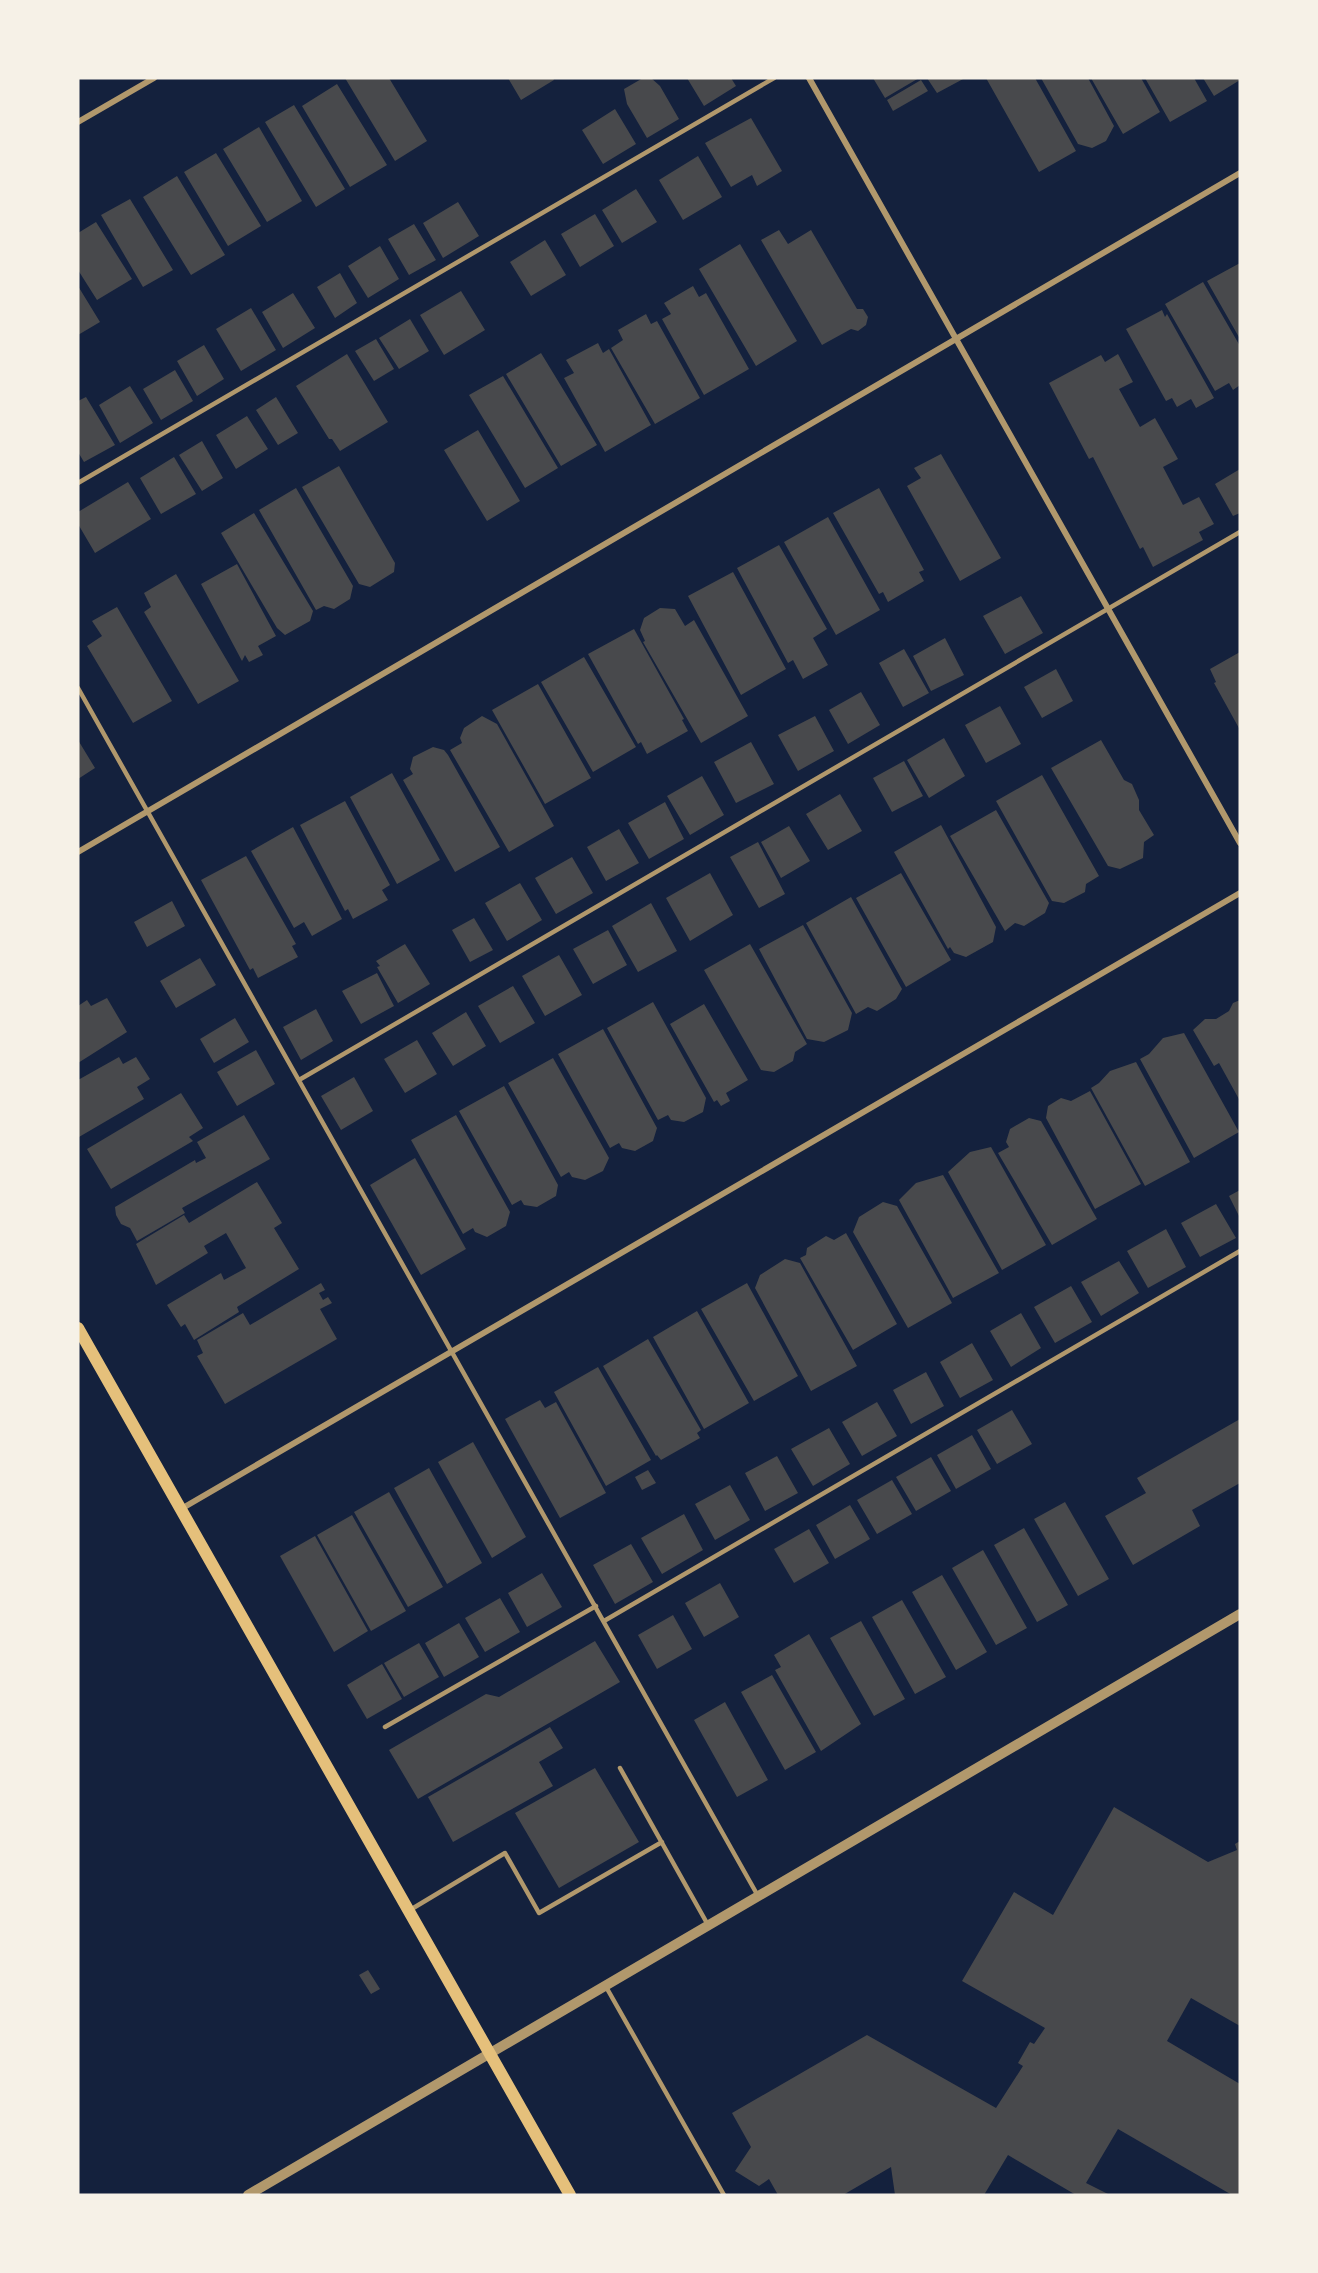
<svg xmlns="http://www.w3.org/2000/svg" width="1318" height="2273" viewBox="0 0 1318 2273" font-family="Helvetica,sans-serif">
	<rect width="100%" height="100%" fill="#14213d"/>
	<path fill="#48494c" d="M345,78H389L427,141L395,161Z
		M508,78H553L554,80L521,100Z
		M643,78H651L660,86L679,119L647,138L627,104L624,89Z
		M687,78H731L736,86L704,106Z
		M873,78H919L885,98Z
		M927,78H965L937,93Z
		M986,78H1035L1076,151L1039,172Z
		M1041,78H1088L1114,126L1106,141L1092,148L1078,144Z
		M1091,78H1141L1160,112L1123,134Z
		M1145,78H1194L1207,101L1170,122Z
		M1203,78H1240V80L1214,96Z
		M921,80L928,91L893,111L887,100Z
		M337,84L387,165L350,187L302,106Z
		M294,105L345,189L316,207L265,122Z
		M615,109L636,144L603,164L582,130Z
		M751,118L782,171L757,186L752,175L731,187L705,143Z
		M259,127L302,201L267,222L223,149Z
		M216,153L261,226L228,246L184,172Z
		M698,156L722,197L683,220L659,180Z
		M177,176L225,255L191,275L143,197Z
		M636,189L657,222L622,243L602,210Z
		M130,199L173,270L143,287L101,215Z
		M458,202L479,236L443,258L423,223Z
		M595,214L614,246L580,267L561,234Z
		M96,222L132,279L97,300L78,270V233Z
		M414,224L436,260L409,275L388,239Z
		M779,230L788,244L811,230L857,309H863L868,317L866,325L858,331L851,329L822,345L761,240Z
		M545,240L566,275L531,296L510,262Z
		M740,244L797,341L756,366L699,269Z
		M380,246L399,279L368,298L348,266Z
		M1240,263V339L1207,281Z
		M340,273L357,303L335,318L317,287Z
		M1203,282L1240,346V385L1233,390L1229,383L1215,391L1165,304Z
		M78,286L100,322L78,335Z
		M693,286L699,297L706,293L749,369L704,395L662,319L671,314L664,303Z
		M461,291L485,330L444,355L420,315Z
		M293,293L315,328L283,348L262,312Z
		M251,308L276,350L241,371L216,329Z
		M1162,310L1165,317L1167,314L1214,398L1196,408L1191,399L1177,407L1172,398L1166,401L1126,329Z
		M646,314L651,324L657,321L700,398L655,424L611,348L623,340L618,330Z
		M410,319L429,351L399,369L379,338Z
		M376,339L394,369L374,381L355,351Z
		M598,343L603,353L609,349L651,425L605,452L564,378L574,373L566,360Z
		M204,345L224,379L197,396L177,361Z
		M541,353L597,445L561,466L506,374Z
		M347,354L388,422L340,451L332,439H329L296,386Z
		M1118,354L1133,382L1119,389L1140,427L1155,418L1178,459L1163,467L1183,505L1199,497L1214,524L1199,532L1203,540L1153,567L1143,547L1140,549L1093,457L1089,459L1049,383L1101,355L1105,362Z
		M175,370L193,401L161,420L143,389Z
		M503,376L558,468L525,488L469,395Z
		M130,386L153,423L120,443L99,405Z
		M86,397L115,445L84,462L78,452V401Z
		M276,397L298,433L278,445L256,410Z
		M247,416L268,449L236,469L216,435Z
		M478,430L520,501L487,521L444,450Z
		M202,441L223,478L202,491L179,455Z
		M941,454L1001,558L960,581L907,486L921,478L914,468Z
		M174,457L196,494L161,514L140,478Z
		M339,466L395,563L394,572L370,587L359,584L302,487Z
		M1240,469V513L1233,516L1215,484Z
		M128,482L151,519L95,553L78,524V512Z
		M296,488L353,586L350,599L334,609L324,606L316,610L259,510Z
		M879,488L924,570L919,572L924,581L888,602L883,592L879,594L833,513Z
		M254,513L313,611L310,621L285,635L277,628L221,533Z
		M828,517L880,610L836,635L784,542Z
		M779,545L827,629L813,638L828,665L803,679L793,660L788,663L737,568Z
		M237,564L276,636L258,646L263,655L249,662L245,655L242,661L201,584Z
		M733,572L786,669L741,695L688,596Z
		M176,574L239,681L198,704L144,612L151,607L144,593Z
		M1021,596L1043,633L1005,654L983,616Z
		M117,607L172,701L133,723L87,646L102,636L92,621Z
		M660,608L675,609L685,626L694,620L748,716L701,743L643,642L645,641L640,630L644,618Z
		M634,629L684,719L682,720L688,731L647,754L641,742L638,744L588,654Z
		M945,638L964,675L931,691L913,656Z
		M904,649L929,693L903,707L879,663Z
		M1240,652V730L1214,683L1216,682L1210,669Z
		M584,657L636,747L593,772L541,682Z
		M1056,669L1073,701L1042,718L1024,687Z
		M538,684L591,778L545,804L492,710Z
		M861,692L880,725L848,744L829,710Z
		M1000,706L1021,744L986,763L965,725Z
		M482,716L497,724L554,826L509,852L450,750L462,743L460,738L464,728Z
		M815,716L834,751L798,771L778,735Z
		M944,738L965,776L929,798L907,760Z
		M78,740L95,768L78,779Z
		M1101,740L1124,780L1132,784L1139,800V810L1154,835L1144,842L1143,858L1120,869L1108,866L1051,768Z
		M751,742L774,784L736,803L714,762Z
		M433,747L444,750L448,755L500,847L455,872L403,780L413,774L410,769L413,757Z
		M904,761L923,796L892,812L873,778Z
		M392,773L440,860L397,884L350,797Z
		M1042,775L1099,876L1086,884L1085,892L1064,903L1052,901L996,801Z
		M702,776L724,815L690,835L667,796Z
		M840,794L862,831L828,850L806,814Z
		M345,801L390,885L382,890L388,900L353,919L348,909L345,911L300,825Z
		M665,802L684,839L649,859L628,823Z
		M996,810L1049,903L1045,913L1024,926L1015,923L1005,931L950,836Z
		M941,825L996,927L993,942L966,957L954,953L950,947L948,949L894,852Z
		M789,826L810,861L781,878L761,842Z
		M293,827L342,919L312,936L304,922L294,928L251,851Z
		M619,829L639,863L606,881L587,847Z
		M758,842L785,894L759,908L730,857Z
		M246,856L296,944L292,946L298,957L258,978L253,968L250,970L201,880Z
		M572,857L593,893L556,914L535,878Z
		M710,873L733,915L690,941L666,898Z
		M901,873L951,960L906,987L856,898Z
		M520,883L542,920L507,941L485,903Z
		M851,897L902,989L896,999L877,1011L868,1007L856,1014L806,923Z
		M172,901L185,926L147,947L134,922Z
		M651,903L677,951L638,972L612,926Z
		M474,918L493,950L470,962L452,930Z
		M803,925L852,1013L848,1030L824,1042L807,1039L759,949Z
		M608,930L627,965L593,984L573,949Z
		M405,944L430,984L398,1003L377,967L380,966L376,961Z
		M750,944L807,1044L795,1052L793,1061L774,1072L761,1070L704,970Z
		M559,955L582,995L545,1016L522,976Z
		M200,958L216,985L176,1008L160,981Z
		M377,973L394,1006L361,1024L342,991Z
		M513,986L535,1023L500,1043L478,1006Z
		M107,998L127,1032L78,1063V1006L87,1000L91,1006Z
		M1240,1000V1101L1219,1063L1214,1066L1193,1030L1205,1019H1216L1229,1011L1233,1003Z
		M653,1002L706,1098L703,1112L684,1122L671,1120L668,1115L658,1120L607,1028Z
		M704,1004L748,1080L726,1093L730,1101L721,1106L717,1100L714,1102L670,1024Z
		M316,1009L333,1041L301,1060L283,1027Z
		M466,1012L486,1046L453,1066L432,1033Z
		M235,1018L249,1042L214,1063L200,1039Z
		M603,1029L657,1128L653,1141L635,1151L622,1148L619,1143L610,1148L558,1054Z
		M1184,1033L1239,1132L1194,1158L1140,1059L1149,1054L1163,1038Z
		M417,1040L437,1074L405,1093L384,1059Z
		M256,1050L275,1084L237,1106L217,1072Z
		M119,1057L123,1064L136,1057L150,1079L137,1087L144,1099L79,1137L78,1080Z
		M553,1058L609,1158L603,1171L585,1180L572,1177L569,1172L561,1177L508,1083Z
		M1136,1062L1190,1162L1145,1186L1091,1088L1099,1083L1110,1071Z
		M354,1077L373,1111L341,1130L321,1096Z
		M504,1086L558,1185L556,1196L537,1207L524,1205L521,1200L512,1205L459,1111Z
		M1090,1091L1141,1184L1095,1209L1046,1118L1048,1106L1061,1098L1071,1101Z
		M181,1093L203,1128L189,1137L193,1141L111,1189L87,1149Z
		M244,1115L270,1159L182,1208L185,1213L137,1241L130,1228L121,1224L116,1215L115,1207L195,1160L196,1163L206,1158L197,1142Z
		M456,1115L510,1212L506,1226L487,1237L475,1232L473,1228L463,1234L411,1140Z
		M1029,1118L1041,1121L1097,1219L1052,1245L998,1153L1009,1147L1006,1142L1010,1129Z
		M991,1147L1046,1245L1002,1270L948,1172L970,1152Z
		M415,1158L466,1249L421,1275L370,1185Z
		M943,1175L999,1273L953,1298L899,1200L916,1183Z
		M257,1182L282,1223L274,1228L299,1269L237,1307L239,1312L194,1340L185,1324L181,1327L167,1305L221,1273L224,1280L246,1268L226,1233L204,1246L208,1253L156,1285L136,1244L184,1215L189,1223Z
		M1240,1190V1218L1229,1196Z
		M883,1202L897,1206L952,1303L908,1328L853,1232L859,1217Z
		M1216,1204L1236,1238L1200,1257L1181,1223Z
		M1166,1229L1186,1267L1148,1288L1127,1251Z
		M846,1233L897,1324L853,1350L800,1258L806,1255L807,1248L826,1236L834,1240Z
		M785,1259L800,1263L857,1366L811,1391L755,1288L760,1275Z
		M1119,1261L1139,1293L1101,1316L1081,1282Z
		M321,1283L325,1290L319,1293L323,1300L328,1297L332,1303L320,1309L337,1339L225,1404L197,1356L203,1353L197,1340L243,1313L250,1325Z
		M747,1283L798,1376L754,1401L701,1309Z
		M1071,1286L1092,1322L1055,1343L1034,1307Z
		M697,1311L749,1403L704,1429L653,1337Z
		M1021,1313L1041,1348L1011,1367L990,1331Z
		M648,1339L701,1430L697,1433L700,1438L661,1460L657,1455L656,1456L603,1366Z
		M972,1343L993,1380L960,1398L940,1362Z
		M598,1367L651,1460L606,1486L554,1392Z
		M926,1372L944,1406L911,1424L893,1390Z
		M540,1400L545,1408L556,1402L606,1493L560,1518L505,1419Z
		M877,1402L897,1436L862,1456L842,1422Z
		M1012,1410L1032,1444L997,1464L977,1430Z
		M1240,1419V1483L1192,1510L1200,1526L1133,1565L1105,1516L1146,1493L1137,1478Z
		M829,1428L850,1464L813,1486L791,1449Z
		M972,1435L991,1469L956,1489L937,1455Z
		M473,1442L526,1537L492,1558L438,1462Z
		M777,1456L798,1493L765,1511L745,1473Z
		M931,1457L951,1491L916,1511L896,1477Z
		M429,1468L482,1563L447,1584L394,1488Z
		M648,1470L656,1483L642,1490L635,1477Z
		M892,1480L912,1514L877,1534L857,1500Z
		M730,1485L750,1520L715,1540L695,1504Z
		M389,1492L443,1587L408,1607L354,1512Z
		M1065,1502L1109,1579L1078,1596L1034,1519Z
		M850,1505L870,1539L835,1559L816,1525Z
		M684,1514L703,1550L662,1574L641,1538Z
		M352,1515L406,1611L371,1631L317,1535Z
		M1024,1528L1068,1605L1037,1622L994,1545Z
		M809,1529L829,1563L794,1583L774,1549Z
		M315,1536L368,1631L334,1652L280,1556Z
		M631,1544L653,1582L615,1604L593,1565Z
		M983,1550L1027,1628L996,1645L952,1568Z
		M542,1573L562,1607L527,1627L508,1593Z
		M942,1575L987,1652L956,1670L912,1592Z
		M720,1583L739,1617L704,1637L685,1603Z
		M500,1598L520,1632L485,1652L465,1618Z
		M902,1600L946,1677L915,1694L872,1617Z
		M673,1615L692,1649L657,1669L638,1635Z
		M861,1621L905,1699L874,1716L830,1638Z
		M459,1623L479,1657L444,1677L425,1643Z
		M809,1634L861,1724L821,1751L775,1670L781,1667L774,1655Z
		M595,1641L620,1682L418,1799L389,1750L486,1694L499,1697Z
		M419,1643L439,1677L404,1697L384,1663Z
		M382,1664L402,1699L367,1719L347,1685Z
		M772,1675L816,1752L785,1770L741,1692Z
		M725,1702L768,1780L737,1797L694,1720Z
		M550,1727L563,1748L539,1762L553,1786L453,1842L428,1797Z
		M595,1768L639,1842L559,1888L515,1813Z
		M1114,1807L1208,1862L1237,1850L1235,1844L1240,1841V2026L1191,1998L1167,2041L1240,2084V2195H1232L1118,2129L1086,2183L1110,2195H1076L1008,2155L984,2195H895L891,2167L843,2195H778L769,2179L759,2186L735,2171L751,2147L732,2113L867,2035L996,2108L1023,2066L1018,2063L1030,2042L1034,2044L1045,2028L962,1981L1014,1892L1053,1915Z
		M368,1970L380,1989L371,1994L359,1975Z"/>
	<g fill="none" stroke-linecap="round" stroke-linejoin="round">
		<path stroke="#b1986c" stroke-width="4.5" d="M78,483L774,78
			M78,688L758,1896
			M299,1080L1240,532
			M604,1621L1240,1251
			M385,1727L596,1606
			M620,1768L708,1925
			M410,1910L505,1853L539,1913L662,1842
			M605,1985L724,2195"/>
		<path stroke="#b1986c" stroke-width="6" d="M809,78L1240,843
			M78,122L154,78
			M78,852L1240,173
			M181,1509L1240,893"/>
		<path stroke="#b1986c" stroke-width="10" d="M248,2195L1240,1614"/>
		<path stroke="#e5c07b" stroke-width="12" d="M78,1328L570,2195"/>
	</g>
	<rect width="1318" height="2273" fill="none" stroke="#f6f1e7" stroke-width="159"/>
</svg>
